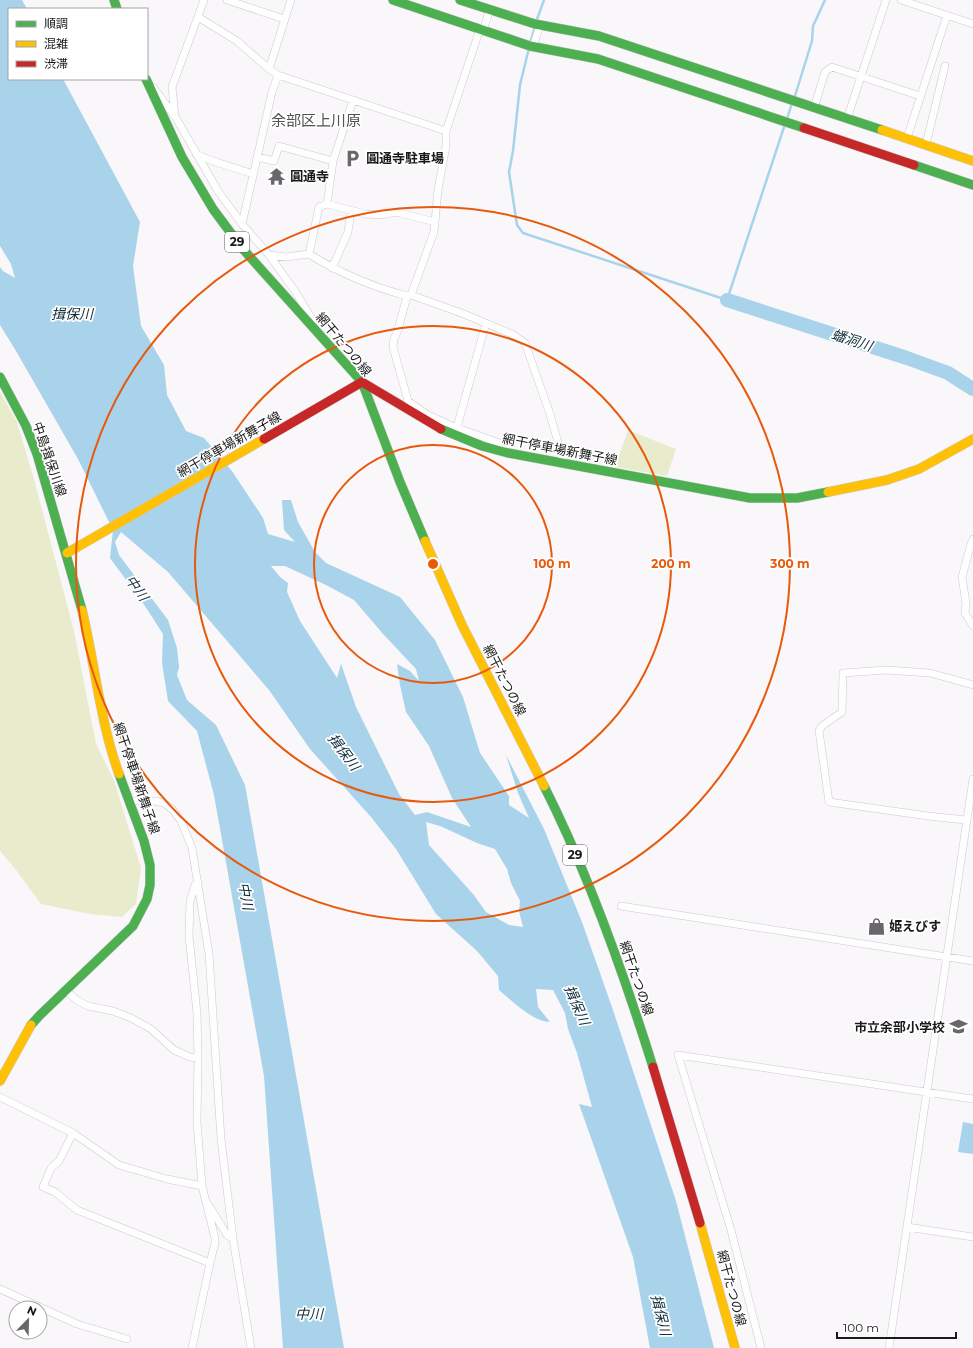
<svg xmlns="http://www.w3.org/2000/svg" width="973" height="1348" viewBox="0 0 973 1348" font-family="Montserrat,'Noto Sans JP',sans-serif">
	<rect width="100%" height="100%" fill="#f9f7fa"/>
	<path fill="#e8eccc" d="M0,392L17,422L34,479L74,631L96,744L114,780L141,868L136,904L122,917L90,914L41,904L16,870L0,851Z
		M628,430L676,449L667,476L615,467Z"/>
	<path fill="#a8d3eb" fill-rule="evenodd" d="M0,0H22L27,9H9V79H63L140,222L133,266L141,326L164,365L167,395L186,431L204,438L232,471L263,518L268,534L295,542L284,530L282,500H291L298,522L315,552L326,563L400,597L435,640L463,697L480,753L509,796V805L529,818L518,793L506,755L544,829L582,922L613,1010L676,1201L714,1348H650L633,1257L579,1104L592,1107L577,1053L568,1029L565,1013L553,990L536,989L538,1007L550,1022C533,1022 512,1001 499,990L498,976L477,951L436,914L396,849L371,817L310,749L269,690L168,572L121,532L115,542L119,555L168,620L177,648L179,667L177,675L187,700L216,725L245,785L344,1348H283L264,1076L214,795L197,731L168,701L162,663L163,634L143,603L110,558L113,530L78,459L16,351L0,325V267L3,271L15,278L11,264L0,246ZM271,566H285L328,586L354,600L384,635L416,669L419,681L410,671L397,664L400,685L406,712L429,746L452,798L471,827L427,812L415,815L399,794L356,707L341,664L337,678L300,621L287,592L288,583L280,577ZM426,822L440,826L477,843L495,849L507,869L511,883L520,901L519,911L523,927L509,925L486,912L473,894L429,845Z
		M963,1122L973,1124V1154L958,1152Z"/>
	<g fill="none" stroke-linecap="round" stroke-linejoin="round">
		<path stroke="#a8d3eb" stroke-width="2.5" d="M536,22L544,0
			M530,43L535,27
			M529,48L520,85L513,151L509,172L517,225L523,233L727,300L785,124
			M794,99L812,41L813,26L825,0
			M787,119L792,103"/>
		<path stroke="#a8d3eb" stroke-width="14" d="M727,300L907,358L948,373L973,389"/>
		<defs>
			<path id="street" d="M227,0L284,19
				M291,0L269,69L278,75L446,131
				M901,0L973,24
				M198,17L237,41L269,69
				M483,30L490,10
				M533,47L540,25
				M278,75L272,92L242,224L269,255L295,291L313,321
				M154,88L176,118L218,191L242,224
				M814,108L825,72L832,67L920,96
				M175,116L172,87L204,0
				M847,119L886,0
				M907,138L947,15
				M926,144L945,66
				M196,154C214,163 234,167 253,174
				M257,157L274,161L279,146L333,161
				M327,204L333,161L353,100
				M309,254L319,207L327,204L365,214L381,215L391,213H400L435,222
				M269,255L286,257L309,254C341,274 370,286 407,296L411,295L464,314L514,335L525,343L550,414L564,464
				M332,268L348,232L351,211
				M411,295L434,232L438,190L446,146V131L480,29
				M407,296L398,330L394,339L393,347L408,401L428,415L452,426L502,444V451
				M457,427L486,323
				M973,539L971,544L962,577L966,603L965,613L973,626
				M130,803L134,801H154L164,803L172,809L181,821L192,848L209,954L221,1139L233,1239L251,1348
				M966,820L928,816L829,802L819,731L822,726L842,712L843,673L886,670L930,673L973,685
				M198,882L195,885L190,901L189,936L197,1013L198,1058L197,1122L202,1186L215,1238V1243L210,1263
				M621,906L973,961
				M66,991L78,1001L88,1006L113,1011L131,1018L151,1029L174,1050L190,1057L198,1058
				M0,1097L73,1133L119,1165L167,1179L202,1186
				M73,1133L59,1161L51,1168L43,1187L55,1192L77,1210L210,1263L192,1348
				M208,1204L227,1235L233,1239
				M907,1227L973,1237
				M0,1289L77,1324L127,1339
				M761,1348L731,1230L678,1055L973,1099
				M889,1348L973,779"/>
			<path id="fast" d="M114,0L117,9
				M393,0L530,46L598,59L804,128
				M460,0L535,24L599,36L882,130
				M146,79L182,157L213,209L242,248L362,382L400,482L425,541
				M914,165L973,185
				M0,377L26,426L37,454L82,610
				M441,429L482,446L508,453L750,498H797L828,492
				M544,786C589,875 623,971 653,1067
				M31,1025L40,1015L133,926L147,899L150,885V865L144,841L119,774"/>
			<path id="slow" d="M882,130L973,161
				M828,492L887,480L919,469L973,439
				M425,541L462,625L544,786
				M67,553L264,439
				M82,610C95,664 100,722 119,774
				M0,1081L31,1025
				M700,1223L735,1348"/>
			<path id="jam" d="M804,128L914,165
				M264,439L362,382L441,429
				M653,1067L700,1223"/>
		</defs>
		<use href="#street" stroke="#cbc9cc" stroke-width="8"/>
		<use href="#fast" stroke="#cbc9cc" stroke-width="10"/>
		<use href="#slow" stroke="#cbc9cc" stroke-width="10"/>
		<use href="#jam" stroke="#cbc9cc" stroke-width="10"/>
		<use href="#street" stroke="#fefefe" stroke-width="7"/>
		<use href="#fast" stroke="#4caf50" stroke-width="9"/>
		<use href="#slow" stroke="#ffc107" stroke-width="9"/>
		<use href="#jam" stroke="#c62828" stroke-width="9"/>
	</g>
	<g fill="none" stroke="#e8590c" stroke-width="2">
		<circle cx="433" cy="564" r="119"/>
		<circle cx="433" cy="564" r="238"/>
		<circle cx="433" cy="564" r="357"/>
	</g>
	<defs>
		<symbol id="parking-bare" viewBox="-9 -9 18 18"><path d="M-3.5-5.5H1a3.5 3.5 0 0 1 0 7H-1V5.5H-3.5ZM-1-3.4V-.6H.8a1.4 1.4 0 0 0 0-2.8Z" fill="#696769" stroke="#fff" stroke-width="2.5" paint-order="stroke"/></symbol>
		<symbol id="temple-bare" viewBox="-9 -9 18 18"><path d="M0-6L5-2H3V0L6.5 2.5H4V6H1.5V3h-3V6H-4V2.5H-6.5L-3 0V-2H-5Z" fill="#696769" stroke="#fff" stroke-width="2.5" paint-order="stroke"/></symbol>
		<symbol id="shop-bare" viewBox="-9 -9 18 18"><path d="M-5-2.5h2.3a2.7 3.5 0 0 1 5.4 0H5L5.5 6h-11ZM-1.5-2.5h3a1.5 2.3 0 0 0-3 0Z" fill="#696769" stroke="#fff" stroke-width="2.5" paint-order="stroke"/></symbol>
		<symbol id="school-bare" viewBox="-9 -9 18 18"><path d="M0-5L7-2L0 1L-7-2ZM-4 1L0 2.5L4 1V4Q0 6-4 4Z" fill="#696769" stroke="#fff" stroke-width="2.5" paint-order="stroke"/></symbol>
	</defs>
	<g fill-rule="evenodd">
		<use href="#parking-bare" x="340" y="146" width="25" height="25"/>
		<use href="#temple-bare" x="264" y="164" width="25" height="25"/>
		<use href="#shop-bare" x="864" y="914" width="25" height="25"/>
		<use href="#school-bare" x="946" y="1014" width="25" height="25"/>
	</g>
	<g text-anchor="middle" stroke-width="3.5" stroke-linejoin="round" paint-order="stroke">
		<g fill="#fff" stroke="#5f5f5f" stroke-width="1">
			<rect x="225" y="232" width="24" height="20" rx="3"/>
			<rect x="563" y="845" width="24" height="20" rx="3"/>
		</g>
		<g font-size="12" font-weight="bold" fill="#1b1a1b">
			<text x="237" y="246">29</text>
			<text x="575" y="859">29</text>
		</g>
		<g font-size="13" font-weight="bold" fill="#1b1a1b" stroke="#fff" text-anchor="start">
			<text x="366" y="163">圓通寺駐車場</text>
			<text x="290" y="181">圓通寺</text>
			<text x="889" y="931">姫えびす</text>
			<text x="945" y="1032" text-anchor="end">市立余部小学校</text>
		</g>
		<g font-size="13" fill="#1b1a1b" stroke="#fff">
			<text transform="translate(344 344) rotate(50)" y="5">網干たつの線</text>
			<text transform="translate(229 444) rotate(-30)" y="5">網干停車場新舞子線</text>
			<text transform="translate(560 449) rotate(11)" y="5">網干停車場新舞子線</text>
			<text transform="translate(50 459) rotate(71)" y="5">中島揖保川線</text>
			<text transform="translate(505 680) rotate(63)" y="5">網干たつの線</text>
			<text transform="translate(137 778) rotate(71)" y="5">網干停車場新舞子線</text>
			<text transform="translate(637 978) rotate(71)" y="5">網干たつの線</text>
			<text transform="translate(732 1288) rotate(75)" y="5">網干たつの線</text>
		</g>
		<g font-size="14" font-style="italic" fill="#0f2d3b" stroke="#fff">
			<text x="72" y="319">揖保川</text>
			<text transform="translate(852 340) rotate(18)" y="5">蟠洞川</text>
			<text transform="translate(137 588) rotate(55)" y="5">中川</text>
			<text transform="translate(344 752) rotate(53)" y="5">揖保川</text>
			<text transform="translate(246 896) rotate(79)" y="5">中川</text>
			<text transform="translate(577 1005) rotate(66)" y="5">揖保川</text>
			<text x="309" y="1319">中川</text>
			<text transform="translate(661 1315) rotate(76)" y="5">揖保川</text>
		</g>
		<g font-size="15" fill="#545155" stroke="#fff">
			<text x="316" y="126">余部区上川原</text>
		</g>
	</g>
	<circle cx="433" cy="564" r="6" fill="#e8590c" stroke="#fff" stroke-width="2"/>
	<g font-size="12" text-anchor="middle" font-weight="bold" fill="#e8590c" stroke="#fff" stroke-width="3.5" stroke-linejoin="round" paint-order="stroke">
		<text x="552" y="568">100 m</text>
		<text x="671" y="568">200 m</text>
		<text x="790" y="568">300 m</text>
	</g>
	<rect x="8" y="8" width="140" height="72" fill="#ffffff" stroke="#a4a3a4"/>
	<rect x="16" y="21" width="20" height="6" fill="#4caf50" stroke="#a4a3a4"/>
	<text x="44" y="28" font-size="12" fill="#1b1a1b">順調</text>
	<rect x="16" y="41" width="20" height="6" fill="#ffc107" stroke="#a4a3a4"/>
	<text x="44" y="48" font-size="12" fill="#1b1a1b">混雑</text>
	<rect x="16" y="61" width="20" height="6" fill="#c62828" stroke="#a4a3a4"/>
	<text x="44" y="68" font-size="12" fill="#1b1a1b">渋滞</text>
	<g transform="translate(28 1320) rotate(23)"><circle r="19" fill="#ffffff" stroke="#a4a3a4"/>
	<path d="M0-3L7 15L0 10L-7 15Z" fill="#696769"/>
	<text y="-6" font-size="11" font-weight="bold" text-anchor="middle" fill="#1b1a1b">N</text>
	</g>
	<path d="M837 1332v6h119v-6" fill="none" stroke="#1b1a1b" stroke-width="2"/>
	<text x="843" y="1332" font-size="12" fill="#1b1a1b" stroke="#ffffff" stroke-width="3" paint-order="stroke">100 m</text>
</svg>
